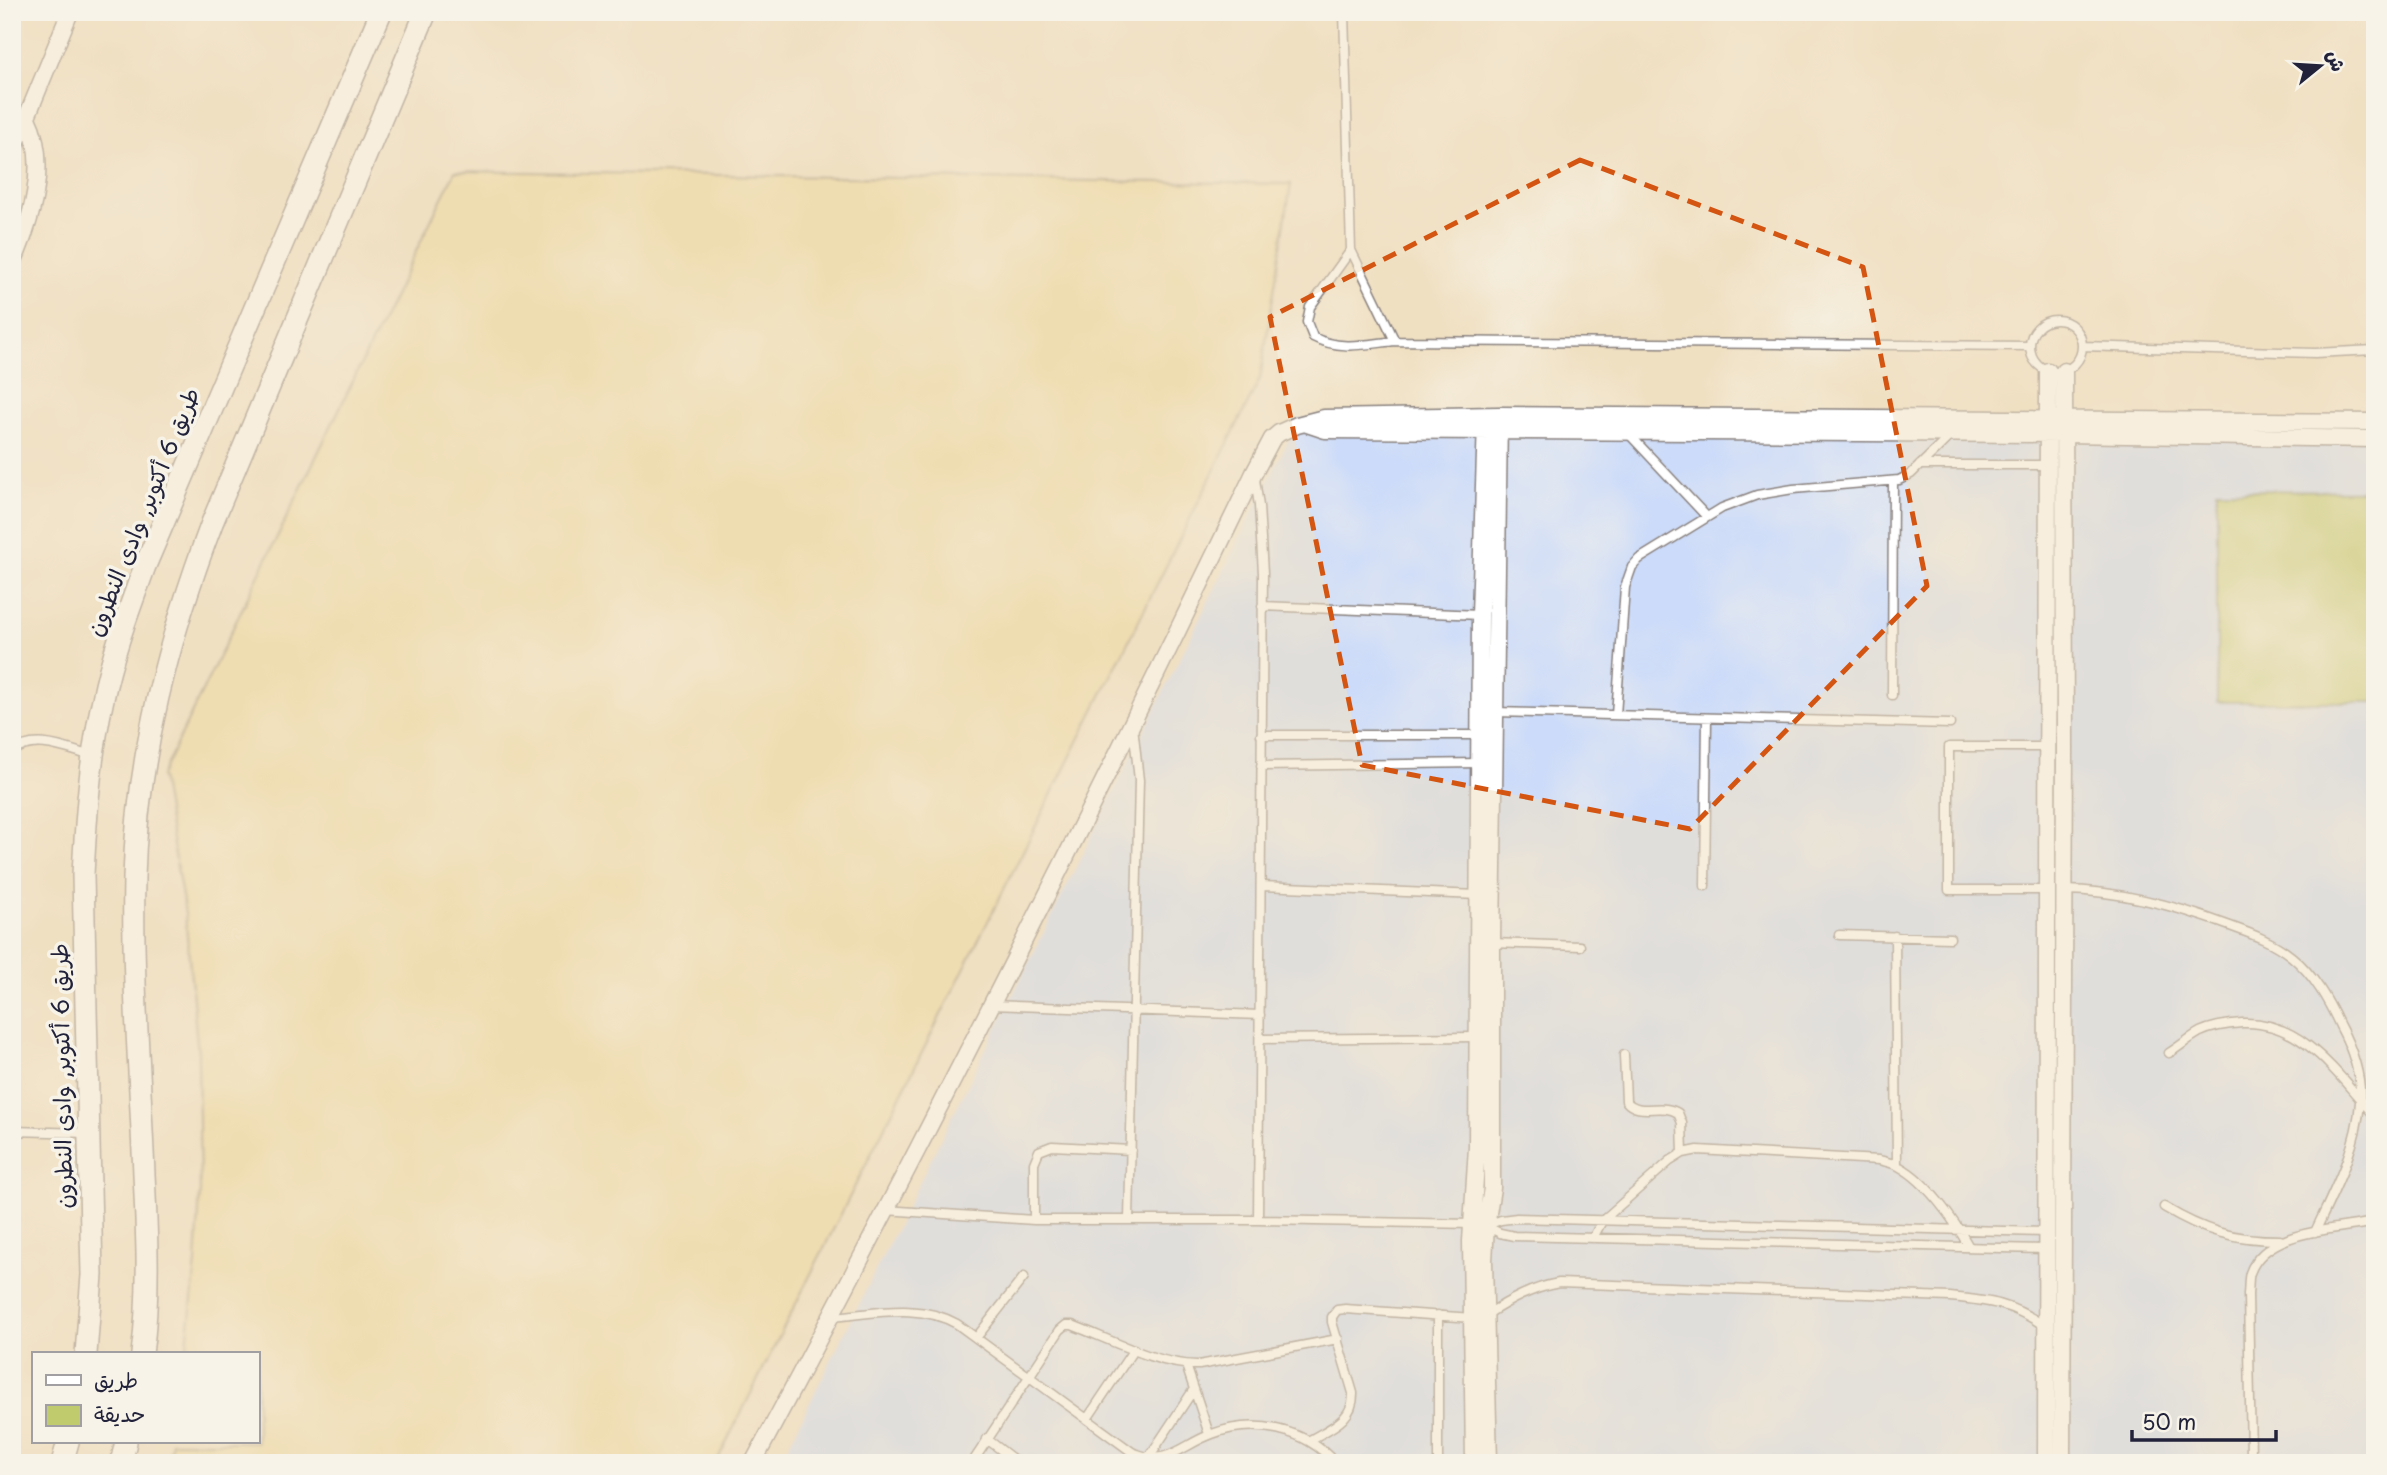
<svg xmlns="http://www.w3.org/2000/svg" width="2387" height="1475" viewBox="0 0 2387 1475" font-family="'Playpen Sans','Playpen Sans Arabic',sans-serif">
	<rect width="100%" height="100%" fill="#f7f3e8"/>
	<filter id="ink" filterUnits="userSpaceOnUse"><feTurbulence type="fractalNoise" baseFrequency=".0143" numOctaves="2"/><feDisplacementMap in="SourceGraphic" scale="14" xChannelSelector="R" yChannelSelector="G"/><feConvolveMatrix kernelMatrix="1 2 1 2 8 2 1 2 1" color-interpolation-filters="sRGB"/></filter>
	<filter id="wash" filterUnits="userSpaceOnUse"><feTurbulence type="fractalNoise" baseFrequency=".00686" numOctaves="4" result="noise"/><feDisplacementMap in="SourceGraphic" scale="28" xChannelSelector="R" yChannelSelector="G"/><feGaussianBlur stdDeviation="1.57" result="paint"/><feColorMatrix in="noise" values="0 0 0 0 0 0 0 0 0 0 0 0 0 0 0 0 0 1.4 0 .05"/><feComposite in="paint" operator="in"/></filter>
	<g filter="url(#wash)">
		<rect width="100%" height="100%" fill="#f0e0c2"/>
		<path fill="#ccdbf9" d="M1299,419L2375,429V1463H780Z"/>
		<path fill="#bfcb6c" stroke="#707654" stroke-width="2" d="M2217,490L2375,491V702H2217Z"/>
		<path fill="#eeda9e" stroke="#887e6c" stroke-width="2" d="M455,171L1291,184L1260,379L716,1463H168L172,1442H257V1354H186L196,1263L200,1193L198,1053L185,914L161,776Z"/>
	</g>
	<g filter="url(#ink)">
		<g fill="none" stroke-linecap="round" stroke-linejoin="round">
			<defs>
				<path id="service" d="M1344,12L1351,250L1395,341
					M1351,250L1310,307L1307,322L1313,337C1339,351 1367,344 1395,341L2030,346
					M2030 346a26 26 0 1 1 52 0a26 26 0 1 1-52 0Z
					M2082,346L2315,353L2375,350
					M1628,433L1707,517
					M1920,465H2047
					M1255,479L1259,506L1263,573L1258,1220
					M1262,606L1480,615
					M1892,695L1893,481
					M1495,712L1950,724
					M1616,715L1625,587L1632,567L1639,559L1722,508L1757,495L1793,489L1899,480L1911,474L1952,434
					M1261,735H1479
					M12,752C36,734 66,749 92,756
					M1261,766L1479,763
					M1261,886L1478,895
					M1705,886L1707,718
					M2047,890H1949V747H2047
					M2065,890C2122,891 2177,906 2230,926C2252,934 2274,942 2292,957C2314,975 2328,1000 2340,1026C2352,1048 2362,1077 2360,1102C2357,1148 2334,1191 2315,1232
					M1839,935L1950,938
					M1895,936L1897,1165
					M1492,943L1580,946
					M990,1005L1260,1015
					M1260,1039L1476,1037
					M2169,1053C2179,1047 2189,1038 2200,1032C2213,1026 2228,1024 2242,1023C2303,1020 2338,1076 2375,1116
					M1624,1055L1626,1101C1639,1117 1662,1102 1678,1113L1682,1123L1683,1153
					M12,1131L87,1133
					M2164,1207C2204,1231 2233,1240 2280,1240
					M885,1210L1034,1220H1258L1472,1224
					M1034,1220V1163L1039,1151L1052,1146L1131,1150
					M1129,1220L1139,780L1133,726
					M1487,1225L1501,1220L1517,1218L2046,1232
					M1486,1226L1500,1233L1514,1236L2046,1249
					M1593,1238L1602,1221L1670,1161L1683,1153L1698,1150L1879,1160C1886,1162 1894,1163 1900,1167C1927,1182 1955,1221 1969,1247
					M1438,1315V1463
					M1486,1315C1510,1300 1531,1288 1559,1283L1950,1297C1992,1301 2011,1303 2046,1327
					M831,1317C873,1314 919,1302 957,1324L1132,1452C1168,1468 1181,1445 1212,1434C1254,1418 1305,1428 1335,1463
					M976,1338L1024,1277
					M1186,1365L1209,1434
					M1087,1419L1134,1349
					M987,1439L1018,1463
					M1310,1440C1330,1428 1354,1420 1353,1393L1332,1322V1317L1337,1310L1345,1309L1473,1318
					M1149,1457L1194,1389
					M972,1463L1060,1330L1066,1325H1072C1109,1339 1160,1366 1199,1365L1338,1339
					M2254,1463L2251,1456L2248,1294C2249,1288 2248,1279 2250,1273C2265,1229 2337,1230 2375,1222"/>
				<path id="minor" d="M12,153L70,12
					M12,265C31,221 50,164 27,118
					M1307,424L1325,430L2065,434L2375,439
					M753,1463C927,1137 1094,806 1254,473L1272,439L1279,433L1297,425L1324,418L1499,415L2375,422
					M1474,1463L1471,1241L1477,1147L1480,615L1486,421
					M1489,1463L1484,1261L1486,1226L1492,1188V943L1499,419
					M2046,1463L2048,371
					M2062,1463L2065,748L2064,371"/>
				<path id="tertiary" d="M86,1354L92,1275L83,875C86,816 90,757 103,699C112,654 129,610 145,566L381,12
					M142,1354C150,1294 147,1235 144,1174C140,1076 132,976 134,878C137,755 169,637 212,523L426,12
					M62,1463L68,1442
					M121,1463L126,1442"/>
			</defs>
			<use href="#service" stroke="#89817e" stroke-width="11"/>
			<use href="#minor" stroke="#89817e" stroke-width="19"/>
			<use href="#tertiary" stroke="#89817e" stroke-width="24"/>
			<use href="#service" stroke="#fff" stroke-width="8"/>
			<use href="#minor" stroke="#fff" stroke-width="16"/>
			<use href="#tertiary" stroke="#fff" stroke-width="21"/>
		</g>
	</g>
	<path d="M0 0H2387V1475H0ZM1580,160L1863,267L1927,586L1690,829L1362,765L1270,317Z" fill="#f0e0c2" fill-opacity=".55" fill-rule="evenodd"/>
	<path fill="none" stroke="#d45411" stroke-width="5" stroke-dasharray="14 9" stroke-linejoin="round" d="M1580,160L1863,267L1927,586L1690,829L1362,765L1270,317Z"/>
	<g text-anchor="middle" stroke-width="7" stroke-linejoin="round" paint-order="stroke">
		<g font-size="23" fill="#22223b" stroke="#f7f3e8">
			<text transform="translate(143 512) rotate(-68)" y="8">طريق 6 أكتوبر, وادى النطرون</text>
			<text transform="translate(62 1076) rotate(-91)" y="8">طريق 6 أكتوبر, وادى النطرون</text>
		</g>
	</g>
	<rect width="2387" height="1475" fill="none" stroke="#f7f3e8" stroke-width="42"/>
	<rect x="32" y="1352" width="228" height="91" fill="#f7f3e8" stroke="#a29fa3" stroke-width="2"/>
	<rect x="46" y="1375" width="35" height="10" fill="#ffffff" stroke="#a29fa3" stroke-width="2"/>
	<text x="94" y="1388" font-size="21" fill="#22223b">طريق</text>
	<rect x="46" y="1405" width="35" height="21" fill="#bfcb6c" stroke="#a29fa3" stroke-width="2"/>
	<text x="94" y="1422" font-size="21" fill="#22223b">حديقة</text>
	<g transform="translate(2320 66) rotate(72)" stroke="#f7f3e8" stroke-width="5" paint-order="stroke">
	<path d="M0-5L12 26L0 18L-12 26Z" fill="#22223b"/>
	<text y="-10" font-size="19" font-weight="bold" text-anchor="middle" fill="#22223b">ش</text>
	</g>
	<path d="M2132 1430v10h144v-10" fill="none" stroke="#22223b" stroke-width="3.5"/>
	<text x="2142" y="1430" font-size="21" fill="#22223b" stroke="#f7f3e8" stroke-width="5" paint-order="stroke">50 m</text>
</svg>
